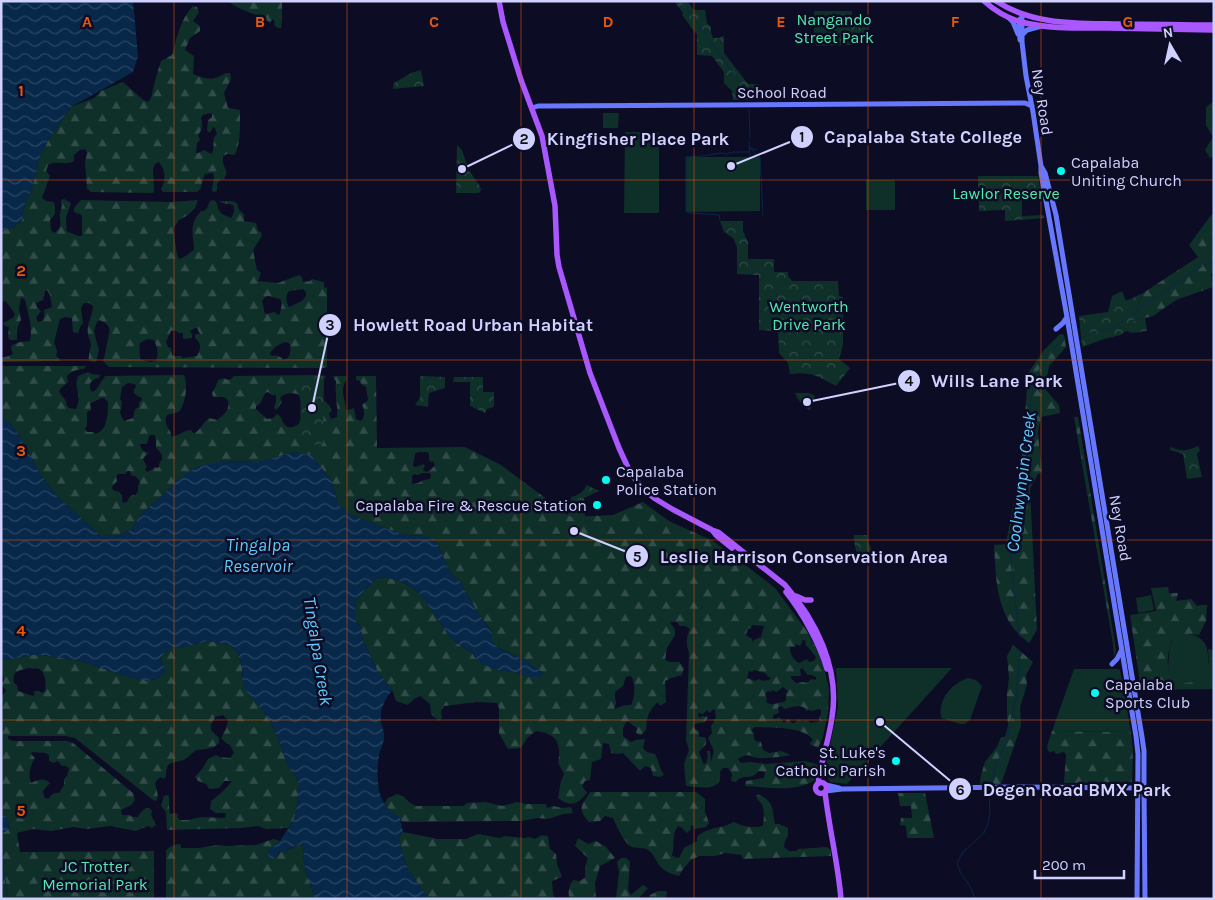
<svg xmlns="http://www.w3.org/2000/svg" width="1215" height="900" viewBox="0 0 1215 900" font-family="Karla,sans-serif">
	<defs>
		<pattern id="forest-firs" width="22" height="20" patternUnits="userSpaceOnUse" patternTransform="scale(1.25)"><rect width="22" height="20" fill="#0f2f29"/><path d="M5 1l3.5 6h-7zM16 11l3.5 6h-7z" fill="#314c49"/></pattern>
		<pattern id="park-crowns" width="20" height="18" patternUnits="userSpaceOnUse" patternTransform="scale(1.25)"><rect width="20" height="18" fill="#0f2f29"/><path d="M2 6a3 3 0 1 1 6 0M12 15a3 3 0 1 1 6 0" fill="none" stroke="#314c49"/></pattern>
		<pattern id="water-waves" width="16" height="10" patternUnits="userSpaceOnUse" patternTransform="scale(1.25)"><rect width="16" height="10" fill="#072849"/><path d="M0 5q4-4 8 0t8 0" fill="none" stroke="#2a4664"/></pattern>
	</defs>
	<rect width="100%" height="100%" fill="#0d0c25"/>
	<path fill="url(#forest-firs)" fill-rule="evenodd" d="M228,1H282V20L281,28H278L275,26L274,20L273,19L270,23C258,13 241,12 228,1Z
		M193,6L197,7L199,12L193,21L200,26V31L190,38L185,50L194,56L193,74C201,77 210,81 218,77C223,75 224,73 230,73L231,79L224,93L228,108L240,110C240,125 241,141 235,155L227,154L223,156C223,158 222,160 223,163C225,170 229,171 224,179H221L217,184V191L214,192L212,189L214,177L213,173L205,174L202,182L201,188L197,192H163L161,189C166,180 166,171 159,162L155,164L153,169L154,190L153,193L91,192L87,189L85,162L87,153L85,149L80,150L74,155V161C66,166 57,160 48,165L46,171L50,176L42,198L46,201L54,202L55,207V214L50,220L51,230L54,233C64,226 59,222 60,213C61,207 63,208 61,200L64,199L71,203C70,208 67,213 66,218C66,223 67,226 66,231L78,236H82V216L80,214L74,212V208L81,200L171,202L198,200L195,208L188,215L179,220L173,229L177,254L179,259L184,257L194,250C193,233 189,224 201,211H204L207,208L210,201L214,200L217,203C219,214 222,214 231,218C234,213 235,211 233,205C228,203 224,205 219,201H231L237,203L239,210L244,214V221L256,223L258,231L261,232L262,236L253,250L257,270L261,273L258,281L278,283L299,275L302,277L303,282L310,281L312,279L324,282V287L327,288V324L325,327L327,331V367L325,368L109,367L103,361C105,355 106,350 107,344C109,331 114,326 99,320L97,322L94,330L96,340L99,350L96,362L89,361C88,356 90,351 91,345C91,341 88,338 88,334C86,324 93,315 93,306L89,303H84L81,308L83,323L80,327L78,333L73,332L72,318L65,317L60,319L54,342L57,351L56,356L61,361L2,362L1,358L9,356L13,354L11,348L12,345L20,342L30,341C33,327 28,313 25,300L21,297L19,309L21,320C17,326 17,332 17,340H10L8,337L9,327L5,326L3,323L13,318L15,314L6,301L1,302V231L14,227L22,220L25,203L32,189L40,156L49,139L71,107L94,98L101,91L123,82L142,99L148,102L151,98L156,77L161,61L172,55C177,37 180,20 193,6ZM210,113L212,114V117L208,120L207,130L209,133L211,131L213,127L215,128L217,134L214,137L213,151L211,154L204,150L198,153H196L197,143L200,140L198,135C203,129 203,125 201,118L203,115ZM303,289L306,292V296L302,301L289,307C286,300 285,298 289,291ZM47,290L50,295L52,307L44,310V317L42,321L38,322L36,318L41,311L37,307L36,303L43,300L45,291ZM268,296L280,299L282,303L280,314L277,315L275,312L265,314C263,309 264,305 262,301L265,297ZM195,328H197L200,334H196L195,336V338C202,344 201,349 197,356L183,358L181,356H175L172,355L171,348L168,347L166,342L171,331L174,330L179,333H183V339L192,338V334L190,331ZM147,339L154,340C157,346 159,354 156,361L150,362L140,359C140,355 139,345 140,343ZM286,342L290,344C291,350 291,359 283,360L282,358L275,355L272,356L270,354C273,347 279,344 286,342Z
		M1214,101V156L1210,158L1205,150L1213,137L1206,125V107Z
		M1212,214L1214,216V272L1211,274L1213,287L1176,300L1153,316L1133,321L1143,293L1198,257L1189,245Z
		M1060,334L1064,335L1066,347L1049,366L1046,382V390L1059,405L1060,413L1041,417L1038,432L1042,472L1038,474L1030,489L1037,630L1029,643C996,619 996,582 994,545L1006,544L1022,457L1028,373L1044,350Z
		M1,366H86L84,369C77,369 72,371 67,376L68,382L60,389L59,392L66,401V404L69,408L76,409C83,395 73,389 78,376L88,372L92,374L100,375L99,378L95,379L90,383V389L92,392L96,390L105,376L183,375L185,377C187,390 186,401 179,412L167,415C163,426 170,427 172,437C179,435 183,431 191,430L194,434C200,430 203,423 209,418L217,420C225,414 230,410 228,400L224,397H213L212,393L216,386L218,380L224,378L228,380L231,379L234,376L320,375L326,376L323,381L324,388L320,397L329,405L332,410L329,414L331,419L337,417C338,409 336,403 336,395C335,390 336,386 336,381L334,379L333,376H346L347,379C339,390 345,397 346,409L348,410L354,408L356,419L361,421C365,417 365,410 362,405L368,400L366,387L361,384L360,381L356,380V376H376L377,448L465,447L501,465L568,515L573,517L613,515L643,502L669,521L713,541L743,563L775,588L801,623L806,629L818,652L825,672L829,689L828,713L823,737L818,748L809,744L813,740C804,726 771,728 755,727L751,730L753,732L755,741L761,742L763,750L769,753L781,751L791,755C781,757 771,758 761,758C751,758 749,751 738,759L741,763L750,762L765,764L805,761L816,764L818,767L815,780C796,793 767,787 745,786L746,781L764,778L765,772L759,771C757,773 755,775 753,776C746,778 741,775 736,782L731,781L732,774L728,768H723L720,772C723,793 700,787 686,786L684,764L689,750L686,741L689,653C686,644 686,638 690,629L685,626H680L677,622H670L675,630V635L667,648L665,660L670,662H679L684,668L682,675L671,678L665,681L666,702L660,706L658,702C648,711 647,717 646,730L641,735L636,733L637,728L627,721L623,728V736L631,742L636,740L645,739L643,748L647,752L655,754C659,761 659,768 664,775L660,777L653,776L651,768L645,766L640,771L623,753L617,754L611,753L609,744L603,743L601,759L592,762L590,780L585,781L582,786L587,793C578,804 571,808 558,798L561,781L564,774L558,763C560,753 561,739 548,734C545,732 540,732 536,731L527,738L521,748L508,749L499,733V708L497,703L477,702L444,706L441,711L442,718L439,721L431,714L430,704L420,696L414,699L408,705L396,701L392,690L378,672L363,640L360,626L355,619V607L356,602L362,593L376,579L386,577L402,582L418,592L429,606L449,636L458,644L471,652L477,660L497,670L514,672L530,677H540L543,673C535,667 527,661 518,657C508,652 497,649 490,639L492,632L480,616L459,580L451,574L437,543L425,536L408,535L387,529L349,514L338,504L332,481L311,455L294,452L259,462L222,461L176,481L163,495L142,513L132,529L120,535H100L57,496L40,474L25,445L12,425L1,418ZM128,383L135,384L136,386L134,390V393L139,397H141L142,399L139,403V407L135,409L133,418L124,421L120,413L121,409L122,402L120,399L122,387ZM268,392L272,395H276V401L274,408L276,410L282,402L280,398C284,393 293,392 299,395C302,404 306,423 293,427C291,427 288,428 286,426C282,424 283,417 277,414L273,418L267,419L256,409V406C262,404 262,398 265,393ZM101,398H104L108,402C108,413 108,431 95,434L94,432H87L85,429L87,426V412L91,410L90,404C93,401 97,401 101,398ZM151,435H155L156,442V447L162,455V459L159,464V467L157,468L154,467L153,469L147,472L145,469L147,467L143,459L145,456L149,453C144,452 141,450 140,444H147L149,436ZM418,452H427L429,454V460L431,462L433,461L435,465C431,469 430,473 424,471L423,469L425,466L424,464L415,467L413,466L415,454ZM127,471H130C130,474 131,476 135,476L139,480L140,483L138,485V492L135,495C130,495 129,498 127,502L123,503L122,500V495L119,492L113,490L112,487L117,481L116,477L118,474H126ZM422,473H428L431,474L430,479L424,480L418,483L412,484V476L414,474L418,475ZM752,625L764,626L761,637L754,640L753,643L752,639L746,635L748,628L751,629ZM803,640H805L806,646C808,646 814,655 816,657L814,661L809,662L807,659L799,663C794,661 789,652 790,647H795L796,644L800,646ZM802,668L807,674V675H811L816,677V680L811,679L807,683L803,682L796,683L791,678V676H800L801,675L800,670ZM754,670L765,673L767,675L768,677H770L771,679L763,681L759,679L755,681L747,678L749,671L752,672ZM631,676C636,682 635,698 631,705H625L614,709L616,703L615,697V692L623,686L626,677ZM783,687L788,691L786,694V700L784,702C778,702 772,707 766,702L767,699L765,694L768,691L771,692L772,690L777,692L779,690ZM781,706L785,709C791,707 801,704 806,709L805,711L809,710L812,711L819,709L821,710V714L819,718L820,721L811,723L807,720L802,721L798,719L795,723H792L788,719L784,723L779,717L775,719L773,718V715L779,713L778,709V707ZM713,709L715,710L716,719H714V722L711,726L712,733L708,738C714,751 715,748 711,762L710,751H707V753L708,755L706,764L703,763L699,752C703,747 709,744 705,737H700L699,736V731L695,729L694,727L695,724L705,722L708,717L702,716L699,718L698,713L703,714L707,710L710,713Z
		M1074,417H1078L1116,650L1114,658L1113,644Z
		M1168,587L1169,593H1178L1176,601L1191,599L1197,606L1201,605H1207L1206,621L1199,635C1185,633 1182,635 1171,642C1168,652 1165,668 1172,677L1209,663L1208,649L1214,650V689L1141,690L1130,615L1156,611L1151,588Z
		M208,641L230,645L238,654L242,666V676L251,696L269,719L282,748L286,761L296,777L299,784L296,813L293,821L288,828L266,829L258,826L241,828L167,830L166,812L161,806L164,796L167,795L169,797V806L170,814L174,813L178,814L177,817L180,820H188L201,817L225,818L226,813H216L210,809L211,801C217,797 228,787 232,781H224L219,788L209,789L206,784L198,781L195,777L202,769L208,759L216,755L219,757L230,758L234,753L230,745L226,743L221,738L226,729L228,720L223,715L215,717L211,725V730L219,738V743L214,747L207,749L196,750L184,760L171,763L168,765L166,771V777L163,779L161,777L157,780L155,783C156,789 160,795 156,801L153,800L75,738L65,736H8V739L13,741H67L73,743L133,793L135,800L131,805L121,810L122,815H129L133,817H138C140,812 144,808 149,808L152,811L151,815L156,825L152,828L148,826L136,831L110,826L87,829L73,827L51,831L33,829L17,833L20,852L154,851V899H1V834L10,828L7,818L1,811V698L6,690L2,686V683L4,681L3,676L1,675V673L3,672L1,671V660L13,659L32,655H42L81,661L122,675L148,681L159,678L165,671L163,664L160,659L164,654L171,648H181ZM30,668C33,669 37,668 39,669C46,672 46,685 45,691L42,693C38,690 36,690 33,693L35,694L33,696L18,691L17,685L14,683C11,670 21,670 30,668ZM32,752L46,753L49,755V761L53,763L58,761L62,766H66L69,768L67,776L64,779V785L59,793H54L48,799L44,797L43,791L50,783C43,777 38,780 31,783C28,773 30,766 35,758L31,754Z
		M1013,645L1033,662L1026,675L1027,685L1020,707L1021,726L1001,784H980L981,775L985,762L997,747L1001,737H1005L1008,726L1007,713V693L1009,678L1007,656Z
		M1052,731L1131,732L1133,751L1132,782L1064,783L1066,755L1064,752L1056,754L1054,751L1051,752L1048,751L1047,746Z
		M590,792H696L705,799V812L709,823L706,827L695,829L694,826L691,825V829L687,833L682,828L678,826C671,835 675,845 672,856L679,858L684,848L697,841V837C702,831 711,829 719,827C724,827 729,824 734,822C743,827 754,828 763,826C764,818 765,810 761,803C759,801 757,799 756,796L757,794C774,801 772,808 775,824H779L788,828V836L785,841L784,847L789,851H797L798,849L827,847L831,850V856L743,859L742,855L725,853L715,856H699L691,860L683,869L679,876C673,874 667,873 662,868C656,863 655,854 648,850C643,847 637,849 632,847C625,845 616,825 613,818L605,816L600,821L589,822C577,808 581,807 590,792Z
		M898,793H925L934,838H907L906,826L900,825L901,818H912L911,806H900Z
		M397,794L404,797L409,802L416,806H463L467,803L485,802L502,806L517,802L526,804H546L547,808L553,806L562,808L571,807L573,813L563,814L548,819L537,818L522,821L405,822L401,821L400,818L392,813L384,804L388,798Z
		M403,832L438,839H466L478,834L500,838L505,836L524,838L529,837L535,839L542,835L548,836L550,849L556,854L557,864L562,877L552,881L553,893L555,899H429L408,869L398,839Z
		M578,838L588,844L596,841L606,847L615,858L600,866L595,883L596,899H570C567,891 569,887 573,880L579,881L585,878V867L588,858L575,846Z
		M273,839L280,841L275,846L274,858L281,852H286C291,848 296,845 302,845C305,851 303,856 304,862C305,875 313,886 314,899H166V851C168,847 176,844 180,844L181,848H198L218,845L227,846L256,845Z
		M621,858H626L630,862L628,890L631,895L643,885L648,888L638,899H616L619,872L617,862Z
		M658,891H667L666,899H648L650,895Z"/>
	<path fill="url(#park-crowns)" d="M674,1H687L694,10H705L707,23L711,27V32L713,38H719L724,36V53L748,84H759V97L758,100H733L732,91L724,83V72L712,56L697,55V35L682,15L683,13Z
		M814,11H852V25H867V33H852V45L816,46L815,42H802V39H814Z
		M421,70L424,86L393,89V86L394,83L411,73Z
		M457,145L462,150L469,171L480,186L481,190L479,193H456Z
		M978,176H1038L1042,199L1022,200V216L1044,215V218L1005,221V210L979,211Z
		M720,221H743V231L748,242V259H774V272H788V276L792,281H838L839,296L843,297V345L839,359L850,368L836,386C818,376 811,371 790,374L788,363L779,353L778,331L759,330V275L737,274V247L733,238L724,232Z
		M1122,291L1126,301L1143,293L1133,321L1145,318L1147,331L1132,333L1127,331L1124,332L1121,335L1104,339L1082,347L1079,316L1108,312L1112,296Z
		M301,376H324L323,447L300,441Z
		M421,376L445,377V388L429,393L428,407L415,405L420,398V377Z
		M454,377H483V392H494V407L487,409L485,413L470,406V382H453Z
		M795,393H809L815,396L810,410C803,406 798,401 795,393Z
		M1198,446L1200,450L1197,454L1202,477L1187,479L1183,454L1170,450V447C1182,451 1185,452 1198,446Z
		M587,485L599,491L584,498L585,517H573L568,515L571,497C579,495 583,492 587,485Z
		M854,535H867L868,541L875,558L862,565C857,555 854,546 854,535Z"/>
	<path fill="#0f2f29" d="M603,113H619L618,128H603Z
		M625,132H659V213H624Z
		M686,157H760V211L686,212Z
		M866,180H895V210H866Z
		M1151,595L1154,610L1138,613L1136,598Z
		M1183,634C1198,633 1208,641 1208,656C1209,664 1208,671 1202,677C1194,686 1174,684 1169,673C1167,667 1169,660 1169,654C1170,641 1172,639 1183,634Z
		M836,668H952L847,784L830,782L825,770L838,707Z
		M1074,669H1117L1120,670L1131,732L1052,731Z
		M968,678L976,680L982,686L970,720L965,724H960L941,718C938,699 951,684 968,678Z"/>
	<path fill="url(#water-waves)" d="M1,1H133L138,56L133,72L71,107L49,139L40,156L32,189L25,203L22,220L14,227L1,231Z
		M1,418L12,425L25,445L40,474L57,496L100,535H120L132,529L142,513L163,495L176,481L197,467L222,461L259,462L294,452L311,455L332,481L338,504L349,514L387,529L408,535L425,536L437,543L451,574L459,580L480,616L492,633L491,639C497,650 508,652 518,657C528,661 535,667 543,673L540,677H530L514,672L497,670L485,666L477,660L471,652L458,644L449,636L429,606L418,592L402,582L386,577L376,579L362,593L356,602L355,607V619L360,626L363,640L378,672L392,690C385,700 379,710 381,722C382,728 385,732 384,737C384,744 380,749 379,756C376,769 377,795 385,805C389,811 395,814 400,818L403,832L398,839L408,869L429,899H314C313,886 305,875 304,862C303,856 305,851 302,845C296,844 291,847 286,852H280L271,861L267,850L275,846L280,841L293,821L296,813L299,784L296,777L286,761L282,748L269,719L243,687L242,666L238,654L230,645L208,641L181,648H171L164,654L160,659L166,670L159,678L148,681L122,675L81,661L42,655H32L13,659L1,660Z
		M1,811L7,818L10,828L1,834Z"/>
	<g fill="none" stroke-linecap="round" stroke-linejoin="round">
		<path stroke="#072849" stroke-width="1" d="M681,1L746,90L749,99
			M749,109L750,138
			M749,142L750,156
			M750,147L755,154L760,157L763,215
			M750,148L757,150
			M720,220L719,215L690,213L686,211V157L702,156L721,153L725,154L734,152H750
			M1083,334L1102,331L1116,326L1151,300L1204,265L1211,263L1214,261
			M1019,636L1010,552L1011,538L1025,475L1033,379L1056,346L1066,338
			M1016,701L1020,654
			M1007,740L1015,702
			M992,784L996,765L1007,742
			M1,850L8,899
			M975,899L970,886L961,874L957,863L963,852L984,833L988,823L990,812L989,792"/>
		<path stroke="#6778ff" stroke-width="5" d="M1022,15V42L1026,76L1033,112L1041,166V173L1067,317L1136,736L1138,754L1137,899
			M1009,18L1013,22L1018,34
			M1020,19L1019,28L1020,40
			M1023,34L1027,30L1042,26
			M532,108L538,106H547L1025,103L1032,106
			M1041,166L1045,173L1056,215L1142,737L1144,751V788L1145,899
			M1056,329L1063,323L1067,317
			M1112,664L1117,659L1121,651
			M826,785L839,788
			M826,791L842,789L1019,787L1141,788"/>
		<path stroke="#a957ff" stroke-width="5.5" d="M499,1L503,22L521,80L542,136L555,206L557,255L559,267L590,373L619,448L630,472L641,487L654,498L672,509L712,530L718,532L785,585C816,620 840,669 832,717C829,740 821,762 818,784
			M984,1C995,11 1007,18 1021,22C1048,29 1078,28 1106,28C1142,29 1178,29 1214,30
			M996,1C1034,26 1079,23 1122,24C1153,24 1183,25 1214,25
			M713,531L716,535L732,548
			M786,592C802,612 820,644 827,669
			M796,596L805,600H811
			M815.5 788a5.5 5.5 0 1 1 11 0a5.5 5.5 0 1 1-11 0Z
			M825,792C829,828 838,863 841,899"/>
	</g>
	<path fill="none" stroke="#e8590c" stroke-width="1" stroke-opacity="0.55" d="M174,1V899M347,1V899M521,1V899M694,1V899M868,1V899M1041,1V899M1,180H1214M1,360H1214M1,540H1214M1,720H1214"/>
	<g fill="#00fbf1" stroke="#0d0c25" stroke-width="2">
		<circle cx="1061" cy="171" r="5"/>
		<circle cx="606" cy="480" r="5"/>
		<circle cx="597" cy="505" r="5"/>
		<circle cx="1095" cy="693" r="5"/>
		<circle cx="896" cy="761" r="5"/>
	</g>
	<g text-anchor="middle" stroke-width="5" stroke-linejoin="round" paint-order="stroke">
		<g font-size="16" fill="#51eaae" stroke="#0d0c25">
			<text x="834" y="25">Nangando<tspan x="834" dy="18">Street Park</tspan></text>
			<text x="1006" y="199">Lawlor Reserve</text>
			<text x="809" y="312">Wentworth<tspan x="809" dy="18">Drive Park</tspan></text>
			<text x="95" y="872">JC Trotter<tspan x="95" dy="18">Memorial Park</tspan></text>
		</g>
		<g font-size="16" fill="#d0d1ff" stroke="#0d0c25">
			<text x="782" y="98">School Road</text>
			<text transform="translate(1043 102) rotate(81)" y="6">Ney Road</text>
			<text transform="translate(1121 528) rotate(80)" y="6">Ney Road</text>
		</g>
		<g font-size="16" fill="#d0d1ff" stroke="#0d0c25" text-anchor="start">
			<text x="1071" y="168">Capalaba<tspan x="1071" dy="18">Uniting Church</tspan></text>
			<text x="616" y="477">Capalaba<tspan x="616" dy="18">Police Station</tspan></text>
			<text x="587" y="511" text-anchor="end">Capalaba Fire &amp; Rescue Station</text>
			<text x="1105" y="690">Capalaba<tspan x="1105" dy="18">Sports Club</tspan></text>
			<text x="886" y="758" text-anchor="end">St. Luke's<tspan x="886" dy="18">Catholic Parish</tspan></text>
		</g>
		<g font-size="18" font-style="italic" fill="#5ecbff" stroke="#0d0c25">
			<text transform="translate(1021 482) rotate(-83)" y="6">Coolnwynpin Creek</text>
			<text x="258" y="551">Tingalpa<tspan x="258" dy="21">Reservoir</tspan></text>
			<text transform="translate(318 651) rotate(81)" y="6">Tingalpa Creek</text>
		</g>
	</g>
	<g font-size="16" text-anchor="middle" font-weight="bold" fill="#e8590c" stroke="#0d0c25" stroke-width="5" stroke-linejoin="round" paint-order="stroke">
		<text x="87" y="27">A</text>
		<text x="260" y="27">B</text>
		<text x="434" y="27">C</text>
		<text x="608" y="27">D</text>
		<text x="781" y="27">E</text>
		<text x="955" y="27">F</text>
		<text x="1128" y="27">G</text>
		<text x="21" y="96">1</text>
		<text x="21" y="276">2</text>
		<text x="21" y="456">3</text>
		<text x="21" y="636">4</text>
		<text x="21" y="816">5</text>
	</g>
	<path fill="none" stroke="#d0d1ff" stroke-width="2" d="M731 166L802 137M462 169L524 139M312 408L330 325M807 402L909 381M574 531L637 556M880 722L960 789"/>
	<g fill="#d0d1ff" stroke="#0d0c25" stroke-width="2">
		<circle cx="731" cy="166" r="5"/>
		<circle cx="462" cy="169" r="5"/>
		<circle cx="312" cy="408" r="5"/>
		<circle cx="807" cy="402" r="5"/>
		<circle cx="574" cy="531" r="5"/>
		<circle cx="880" cy="722" r="5"/>
		<circle cx="802" cy="137" r="12"/>
		<circle cx="524" cy="139" r="12"/>
		<circle cx="330" cy="325" r="12"/>
		<circle cx="909" cy="381" r="12"/>
		<circle cx="637" cy="556" r="12"/>
		<circle cx="960" cy="789" r="12"/>
	</g>
	<g font-size="15" text-anchor="middle" font-weight="bold" fill="#111">
		<text x="802" y="142">1</text>
		<text x="524" y="144">2</text>
		<text x="330" y="330">3</text>
		<text x="909" y="386">4</text>
		<text x="637" y="562">5</text>
		<text x="960" y="795">6</text>
	</g>
	<g font-size="18" text-anchor="middle" font-weight="bold" fill="#d0d1ff" stroke="#0d0c25" stroke-width="5" stroke-linejoin="round" paint-order="stroke">
		<text x="923" y="143">Capalaba State College</text>
		<text x="638" y="145">Kingfisher Place Park</text>
		<text x="473" y="331">Howlett Road Urban Habitat</text>
		<text x="997" y="387">Wills Lane Park</text>
		<text x="804" y="563">Leslie Harrison Conservation Area</text>
		<text x="1077" y="796">Degen Road BMX Park</text>
	</g>
	<rect width="1215" height="900" fill="none" stroke="#d0d1ff" stroke-width="5"/>
	<g transform="translate(1170 45) rotate(351)" stroke="#0d0c25" stroke-width="4" paint-order="stroke">
	<path d="M0-4L9 19L0 12L-9 19Z" fill="#d0d1ff"/>
	<text y="-8" font-size="14" font-weight="bold" text-anchor="middle" fill="#d0d1ff">N</text>
	</g>
	<path d="M1035 870v8h89v-8" fill="none" stroke="#d0d1ff" stroke-width="2.5"/>
	<text x="1042" y="870" font-size="15" fill="#d0d1ff" stroke="#0d0c25" stroke-width="4" paint-order="stroke">200 m</text>
</svg>
